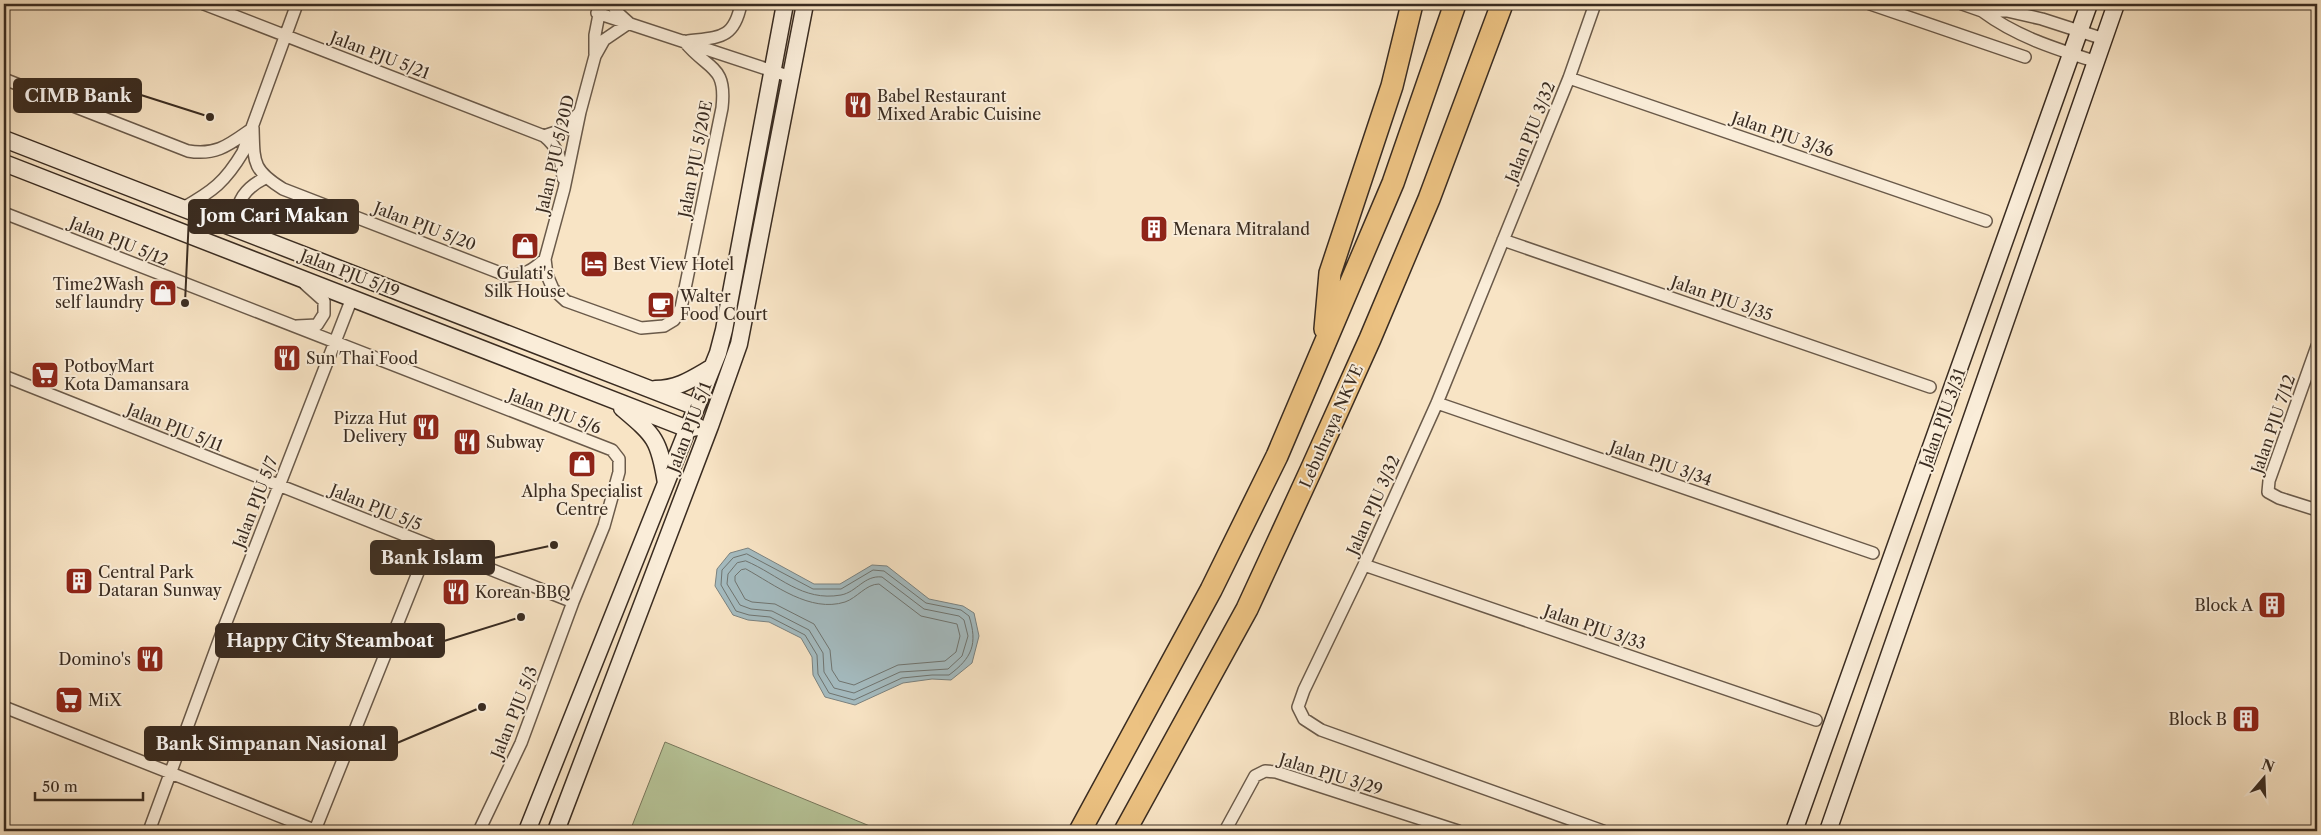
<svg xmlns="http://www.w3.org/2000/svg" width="2321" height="835" viewBox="0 0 2321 835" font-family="'Libre Caslon Text',serif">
	<rect width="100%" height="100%" fill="#f8e4c5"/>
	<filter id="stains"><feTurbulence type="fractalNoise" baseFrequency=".004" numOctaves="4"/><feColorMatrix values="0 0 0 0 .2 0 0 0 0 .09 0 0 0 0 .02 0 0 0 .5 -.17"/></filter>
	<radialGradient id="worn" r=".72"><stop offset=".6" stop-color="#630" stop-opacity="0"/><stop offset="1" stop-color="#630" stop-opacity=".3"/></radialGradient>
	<path fill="#b7c599" stroke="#78785d" d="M665,742L882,831H630Z"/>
	<path fill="#a4bbc0" stroke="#7a8280" d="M748,548L814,584H840L872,565L887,566L929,599L963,606L974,613L979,636L972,663L951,680L932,679L903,683L855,705L825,697L813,675L812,657L801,638L769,622L748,620L733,615L715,586L717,569L730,553Z"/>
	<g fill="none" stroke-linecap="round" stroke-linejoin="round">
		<path stroke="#6f7470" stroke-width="1" d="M747,554L813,589H841L873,570L884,571L926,603L961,610L969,616C978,644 972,658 949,675H932L902,678L854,700L829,693L818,674L817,655L805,635L770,617L749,615L736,611L721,585L722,570L733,558Z
			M746,561C779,575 802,602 841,595C857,592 864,575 882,577L924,609L959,616L964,620L968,636L962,656L948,669L900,672L854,693L834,688L824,672L823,653L809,630L772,611L751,609L740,605L727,584L728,574L737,563Z
			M746,569C775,585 810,613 845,602C857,598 866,584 879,584L921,616L957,624L960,636L956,652L945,661L898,665L854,685L839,681L832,670L830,650L814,624L775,604L752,602L745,599L735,581V576L741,570Z"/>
		<defs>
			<path id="street" d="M204,4L544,136C559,148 561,160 563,178
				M612,4L619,14L629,23L604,40L595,56L580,112L564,189L545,259L547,275L553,289L566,301L641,328L664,326L674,320L681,308L722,108C727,64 708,71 684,41
				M1595,4L1569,78L1437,403L1364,565L1304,690L1298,707L1304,719L1321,730L1603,831
				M1870,4L2025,57
				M1962,4L1982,11H2007L2042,19L2104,39
				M1982,11C2017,37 2056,49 2097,62
				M597,13L791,77
				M688,41C720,37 734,39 741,4
				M595,54V35L601,4
				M1569,78L1986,221
				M4,79L188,151C217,156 230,144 253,128
				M253,128C254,162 252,170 283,189L508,276C525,275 533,270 545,259
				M544,136L565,129L580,112
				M183,208C213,191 225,182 243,152L297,4
				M4,213L612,450L619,459V472L604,526L573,602L521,743L479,831
				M231,227C239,202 241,190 265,178
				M1503,240L1930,387
				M297,326L317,325L324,314V301L305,284
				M2317,346L2269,481L2268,492L2279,498L2317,510
				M4,376L573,602
				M1437,403L1873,553
				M1364,565L1816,720
				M4,707L317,831
				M315,830L429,545
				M149,831L223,630L352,298
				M1225,831L1255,776L1265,771L1276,772L1458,831"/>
			<path id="secondary" d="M4,139L696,407
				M4,163L688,429L698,427
				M655,389C678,389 692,379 711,368
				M622,408C655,436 659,439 666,483
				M527,831L718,353L724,330L785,4
				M556,831L710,426L739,344L805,4
				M1794,831L2089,4
				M1828,831L2116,4"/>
			<path id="highway" d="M1325,329L1330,273L1392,86L1412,4
				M1080,831L1211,590L1277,456L1393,183L1455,4
				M1125,831L1247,609L1311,470L1370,339L1429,199L1502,4"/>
		</defs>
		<use href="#street" stroke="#6a5a4a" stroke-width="14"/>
		<use href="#secondary" stroke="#3a2c21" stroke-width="19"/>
		<use href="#highway" stroke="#3a2c21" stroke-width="24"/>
		<use href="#street" stroke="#faedd9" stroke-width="11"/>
		<use href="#secondary" stroke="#faedd9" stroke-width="16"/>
		<use href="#highway" stroke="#ecc282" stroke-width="21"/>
	</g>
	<defs>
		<symbol id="restaurant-square" viewBox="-11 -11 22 22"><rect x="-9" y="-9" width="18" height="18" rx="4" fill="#8f2418" stroke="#faedd9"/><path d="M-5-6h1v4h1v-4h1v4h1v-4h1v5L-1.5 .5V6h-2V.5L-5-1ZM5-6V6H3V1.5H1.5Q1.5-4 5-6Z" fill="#fff"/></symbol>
		<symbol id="building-square" viewBox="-11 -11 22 22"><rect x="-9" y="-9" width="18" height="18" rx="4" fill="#8f2418" stroke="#faedd9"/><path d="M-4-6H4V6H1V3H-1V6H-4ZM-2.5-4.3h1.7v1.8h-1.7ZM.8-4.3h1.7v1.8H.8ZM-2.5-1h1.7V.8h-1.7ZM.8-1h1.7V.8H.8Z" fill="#fff"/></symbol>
		<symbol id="shop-square" viewBox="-11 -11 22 22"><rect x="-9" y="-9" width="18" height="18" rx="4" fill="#8f2418" stroke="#faedd9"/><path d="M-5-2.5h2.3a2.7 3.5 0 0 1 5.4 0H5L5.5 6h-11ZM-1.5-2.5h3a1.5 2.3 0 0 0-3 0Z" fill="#fff"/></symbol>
		<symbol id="hotel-square" viewBox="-11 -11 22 22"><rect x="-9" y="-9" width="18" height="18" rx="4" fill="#8f2418" stroke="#faedd9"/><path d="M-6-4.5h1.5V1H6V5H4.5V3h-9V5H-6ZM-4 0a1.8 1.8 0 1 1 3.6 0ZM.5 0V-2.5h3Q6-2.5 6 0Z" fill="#fff"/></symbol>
		<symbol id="cafe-square" viewBox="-11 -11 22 22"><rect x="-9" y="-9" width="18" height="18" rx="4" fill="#8f2418" stroke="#faedd9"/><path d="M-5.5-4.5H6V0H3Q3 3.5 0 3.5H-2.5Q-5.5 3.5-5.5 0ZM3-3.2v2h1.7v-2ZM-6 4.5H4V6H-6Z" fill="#fff"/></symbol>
		<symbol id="supermarket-square" viewBox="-11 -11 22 22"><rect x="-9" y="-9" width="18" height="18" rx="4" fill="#8f2418" stroke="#faedd9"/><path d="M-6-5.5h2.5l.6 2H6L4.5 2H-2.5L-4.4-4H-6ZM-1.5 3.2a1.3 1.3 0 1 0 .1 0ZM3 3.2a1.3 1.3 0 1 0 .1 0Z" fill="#fff"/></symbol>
	</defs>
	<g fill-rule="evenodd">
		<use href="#restaurant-square" x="842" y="89" width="32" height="32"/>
		<use href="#building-square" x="1138" y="213" width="32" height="32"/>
		<use href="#shop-square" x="509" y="230" width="32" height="32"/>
		<use href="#hotel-square" x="578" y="248" width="32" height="32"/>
		<use href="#shop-square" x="147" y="277" width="32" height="32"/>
		<use href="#cafe-square" x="645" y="289" width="32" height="32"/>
		<use href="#restaurant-square" x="271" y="342" width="32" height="32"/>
		<use href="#supermarket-square" x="29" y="359" width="32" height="32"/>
		<use href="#restaurant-square" x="410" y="411" width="32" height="32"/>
		<use href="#restaurant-square" x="451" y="426" width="32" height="32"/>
		<use href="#shop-square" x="566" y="448" width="32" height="32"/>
		<use href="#building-square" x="63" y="565" width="32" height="32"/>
		<use href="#restaurant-square" x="440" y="576" width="32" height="32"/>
		<use href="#building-square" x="2256" y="589" width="32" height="32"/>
		<use href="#restaurant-square" x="134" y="643" width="32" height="32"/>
		<use href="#supermarket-square" x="53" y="684" width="32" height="32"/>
		<use href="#building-square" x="2230" y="703" width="32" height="32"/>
	</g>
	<g text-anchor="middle" stroke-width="4" stroke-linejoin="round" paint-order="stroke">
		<g font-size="16" fill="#3a2c21" stroke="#faedd9">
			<text transform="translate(380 55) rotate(21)" y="6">Jalan PJU 5/21</text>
			<text transform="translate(1530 132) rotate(-68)" y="6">Jalan PJU 3/32</text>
			<text transform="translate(1783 134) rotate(19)" y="6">Jalan PJU 3/36</text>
			<text transform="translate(555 154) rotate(-77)" y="6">Jalan PJU 5/20D</text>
			<text transform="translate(695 159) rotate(-79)" y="6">Jalan PJU 5/20E</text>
			<text transform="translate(425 226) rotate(21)" y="6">Jalan PJU 5/20</text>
			<text transform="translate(119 241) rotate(22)" y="6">Jalan PJU 5/12</text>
			<text transform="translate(350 273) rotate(21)" y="6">Jalan PJU 5/19</text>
			<text transform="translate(1722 298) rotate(19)" y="6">Jalan PJU 3/35</text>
			<text transform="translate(555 411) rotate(21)" y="6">Jalan PJU 5/6</text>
			<text transform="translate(1942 418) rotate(-70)" y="6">Jalan PJU 3/31</text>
			<text transform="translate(2273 424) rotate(-71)" y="6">Jalan PJU 7/12</text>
			<text transform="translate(1331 426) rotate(-66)" y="6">Lebuhraya NKVE</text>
			<text transform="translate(175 427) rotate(22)" y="6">Jalan PJU 5/11</text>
			<text transform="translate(689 427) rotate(-69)" y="6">Jalan PJU 5/1</text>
			<text transform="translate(1661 463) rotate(19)" y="6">Jalan PJU 3/34</text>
			<text transform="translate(255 502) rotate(-69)" y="6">Jalan PJU 5/7</text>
			<text transform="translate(1373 505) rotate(-66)" y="6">Jalan PJU 3/32</text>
			<text transform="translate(376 507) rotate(22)" y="6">Jalan PJU 5/5</text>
			<text transform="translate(1595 627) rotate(19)" y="6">Jalan PJU 3/33</text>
			<text transform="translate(514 712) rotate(-68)" y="6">Jalan PJU 5/3</text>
			<text transform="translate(1331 774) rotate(17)" y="6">Jalan PJU 3/29</text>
		</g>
		<g font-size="16" fill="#3a2c21" stroke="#faedd9" text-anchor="start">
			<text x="877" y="102">Babel Restaurant<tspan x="877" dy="18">Mixed Arabic Cuisine</tspan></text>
			<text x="1173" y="235">Menara Mitraland</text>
			<text x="613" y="270">Best View Hotel</text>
			<text x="525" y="279" text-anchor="middle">Gulati's<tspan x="525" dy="18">Silk House</tspan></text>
			<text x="144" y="290" text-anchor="end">Time2Wash<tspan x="144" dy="18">self laundry</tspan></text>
			<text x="680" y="302">Walter<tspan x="680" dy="18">Food Court</tspan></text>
			<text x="306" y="364">Sun Thai Food</text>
			<text x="64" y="372">PotboyMart<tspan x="64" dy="18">Kota Damansara</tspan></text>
			<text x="407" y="424" text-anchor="end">Pizza Hut<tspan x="407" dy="18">Delivery</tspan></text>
			<text x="486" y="448">Subway</text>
			<text x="582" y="497" text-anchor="middle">Alpha Specialist<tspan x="582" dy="18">Centre</tspan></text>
			<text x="98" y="578">Central Park<tspan x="98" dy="18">Dataran Sunway</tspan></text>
			<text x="475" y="598">Korean BBQ</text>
			<text x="2253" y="611" text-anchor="end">Block A</text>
			<text x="131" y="665" text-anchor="end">Domino's</text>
			<text x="88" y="706">MiX</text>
			<text x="2227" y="725" text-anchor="end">Block B</text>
		</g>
	</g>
	<path fill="none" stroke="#3a2c21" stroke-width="2" d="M210 117L141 95M185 303L189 216M554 545L494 558M521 617L444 641M482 707L397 743"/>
	<g fill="#3a2c21" stroke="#faedd9" stroke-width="2">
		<circle cx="210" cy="117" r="5"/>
		<circle cx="185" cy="303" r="5"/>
		<circle cx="554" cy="545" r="5"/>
		<circle cx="521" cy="617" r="5"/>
		<circle cx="482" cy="707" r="5"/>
	</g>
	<g fill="#3a2c21" stroke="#3a2c21" stroke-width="2">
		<rect x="14" y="79" width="127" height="33" rx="5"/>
		<rect x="189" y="200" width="169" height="33" rx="5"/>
		<rect x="371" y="541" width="123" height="33" rx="5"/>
		<rect x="216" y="624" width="228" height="33" rx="5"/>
		<rect x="145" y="727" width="252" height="33" rx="5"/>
	</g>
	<g font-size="18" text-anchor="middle" font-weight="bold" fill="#fff">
		<text x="78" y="102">CIMB Bank</text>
		<text x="274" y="222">Jom Cari Makan</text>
		<text x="432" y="564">Bank Islam</text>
		<text x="330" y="647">Happy City Steamboat</text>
		<text x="271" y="750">Bank Simpanan Nasional</text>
	</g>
	<rect width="2321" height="835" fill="none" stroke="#f8e4c5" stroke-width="20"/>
	<rect x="5" y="5" width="2311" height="825" fill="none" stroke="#3a2c21" stroke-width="2.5"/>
	<rect x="10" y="10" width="2301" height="815" fill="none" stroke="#3a2c21"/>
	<g transform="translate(2264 778) rotate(19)" stroke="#faedd9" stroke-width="4" paint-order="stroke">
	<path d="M0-4L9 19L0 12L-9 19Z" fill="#3a2c21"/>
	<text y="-8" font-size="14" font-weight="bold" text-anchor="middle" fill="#3a2c21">N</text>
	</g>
	<path d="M35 792v8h108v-8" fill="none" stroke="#3a2c21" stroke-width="2.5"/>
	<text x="42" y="792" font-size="15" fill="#3a2c21" stroke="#faedd9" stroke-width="4" paint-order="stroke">50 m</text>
	<rect width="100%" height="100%" filter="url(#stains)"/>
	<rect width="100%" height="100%" fill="url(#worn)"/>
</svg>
